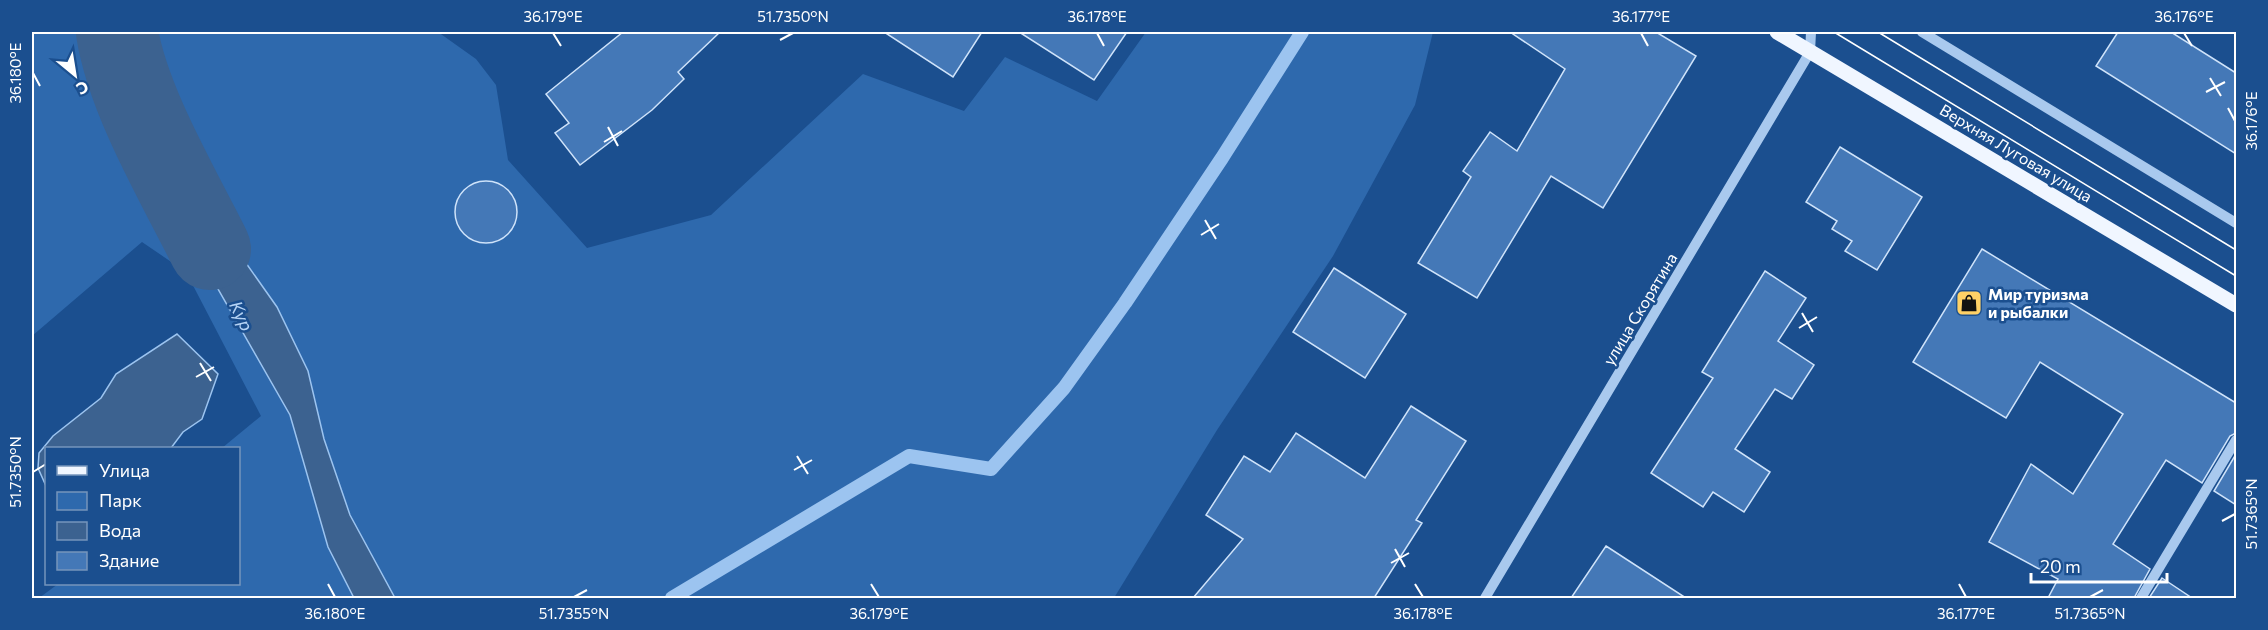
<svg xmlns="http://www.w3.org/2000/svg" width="2268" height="630" viewBox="0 0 2268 630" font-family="Commissioner,sans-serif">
	<rect width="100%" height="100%" fill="#1b4f8f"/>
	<path fill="#2e69ad" d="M32,32H438L476,59L496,85L508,160L587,248L711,215L863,74L964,111L1005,57L1097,101L1146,32H1433L1415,105L1333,256L1217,430L1114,598H39L58,584H238V448H222L261,416L186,272L142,242L32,336Z"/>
	<path fill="#3c6290" stroke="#9cc4f0" stroke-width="1.5" d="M104,32H146L207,161L222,229L277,307L308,371L324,439L350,515L395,598H354L328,547L290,415L186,233L159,148L121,55Z
		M177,334L218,374L202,419L183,432L171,448H46V486L38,468L39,453L53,436L101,398L116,374Z"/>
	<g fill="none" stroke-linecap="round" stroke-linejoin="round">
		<path stroke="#9cc4f0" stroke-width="14" d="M672,598L909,456L991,469L1064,388L1125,303L1222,158L1302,32"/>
		<path stroke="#3c6290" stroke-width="82" d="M117,32C128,101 178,185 210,249"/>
	</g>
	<path fill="#4478b7" stroke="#cfe3fa" stroke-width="1.5" d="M623,32H720L678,72L684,79L652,110L580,165L555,133L569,123L546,94Z
		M884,32H982L953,77Z
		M1019,32H1127L1094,80Z
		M1510,32H1656L1696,56L1603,208L1551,176L1477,298L1418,263L1471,177L1463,171L1490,132L1517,151L1565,69Z
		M2118,32H2171L2236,73V154L2096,66Z
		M1840,147L1922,197L1877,270L1845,251L1852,241L1832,229L1837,221L1806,202Z
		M455 212a31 31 0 1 1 62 0a31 31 0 1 1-62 0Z
		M1982,249L2236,403V433L2230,436L2202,483L2166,460L2113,544L2150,569L2134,598H2048L2058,579L1989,542L2031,464L2073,494L2123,414L2040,362L2006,418L1913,362Z
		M1334,268L1406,314L1365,378L1293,332Z
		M1765,271L1806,298L1778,341L1814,365L1792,399L1775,389L1735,449L1770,472L1744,512L1713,492L1703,507L1651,473L1713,378L1702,372Z
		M1411,406L1466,441L1416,520L1422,523L1374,598H1193L1243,539L1206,515L1244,456L1270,472L1296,433L1365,478Z
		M2236,454V505L2214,491Z
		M1606,546L1686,598H1571Z
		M2162,578L2192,598H2149Z"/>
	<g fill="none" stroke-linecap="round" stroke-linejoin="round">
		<path stroke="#a9c9ee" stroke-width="10" d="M1922,32L2236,223
			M1485,598L1810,52L1811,32
			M2141,598L2236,440"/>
		<path stroke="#f0f6ff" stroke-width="15" d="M1777,32L2236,305"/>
		<path stroke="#fff" stroke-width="1.5" d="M1834,32L2236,276
			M1878,32L2236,250"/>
	</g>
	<path fill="none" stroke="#fff" stroke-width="2" d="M553,33L561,46M1097,33L1104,46M1641,33L1648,46M2184,33L2192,46M780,40L793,33M33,73L40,86M2210,78L2221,96M2206,92L2225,82M2228,108L2235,121M608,127L618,146M604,142L622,131M1205,220L1216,239M1201,235L1219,224M1802,313L1813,332M1799,328L1817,317M200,363L211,381M196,377L214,367M797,456L808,474M794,470L812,460M33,472L46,464M2222,521L2235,514M1395,549L1405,567M1391,563L1409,553M328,584L335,597M871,584L879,597M1415,584L1423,597M1959,584L1966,597M574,597L587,590M2090,597L2103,590"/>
	<defs>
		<symbol id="shop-square" viewBox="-11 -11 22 22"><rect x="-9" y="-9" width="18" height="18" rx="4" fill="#ffd166" stroke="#1b4f8f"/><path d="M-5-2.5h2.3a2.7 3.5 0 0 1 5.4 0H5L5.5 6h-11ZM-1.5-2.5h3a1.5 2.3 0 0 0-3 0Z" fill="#111"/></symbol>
	</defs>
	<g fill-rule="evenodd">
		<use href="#shop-square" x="1954" y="288" width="30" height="30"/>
	</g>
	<g text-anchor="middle" stroke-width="5" stroke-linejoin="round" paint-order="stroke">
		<g font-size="16" fill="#fff" stroke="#1b4f8f">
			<text transform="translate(2016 153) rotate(31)" y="6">Верхняя Луговая улица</text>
			<text transform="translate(1640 309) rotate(-59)" y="6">улица Скорятина</text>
		</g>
		<g font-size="16" font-weight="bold" fill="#fff" stroke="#1b4f8f" text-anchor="start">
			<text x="1988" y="300">Мир туризма<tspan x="1988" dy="18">и рыбалки</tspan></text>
		</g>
		<g font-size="18" font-style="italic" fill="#b5d3f5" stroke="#1b4f8f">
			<text transform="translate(241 316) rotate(64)" y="6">Кур</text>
		</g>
	</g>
	<rect width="2268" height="630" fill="none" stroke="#1b4f8f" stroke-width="66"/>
	<rect x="45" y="447" width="195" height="138" fill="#1b4f8f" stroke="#7695bc" stroke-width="1.5"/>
	<rect x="57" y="466" width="30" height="9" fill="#f0f6ff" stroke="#7695bc" stroke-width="1.5"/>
	<text x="99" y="477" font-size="18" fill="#ffffff">Улица</text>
	<rect x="57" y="492" width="30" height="18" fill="#2e69ad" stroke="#7695bc" stroke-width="1.5"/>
	<text x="99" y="507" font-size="18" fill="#ffffff">Парк</text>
	<rect x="57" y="522" width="30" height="18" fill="#3c6290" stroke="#7695bc" stroke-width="1.5"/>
	<text x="99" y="537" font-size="18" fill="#ffffff">Вода</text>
	<rect x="57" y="552" width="30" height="18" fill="#4478b7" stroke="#7695bc" stroke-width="1.5"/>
	<text x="99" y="567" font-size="18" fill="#ffffff">Здание</text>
	<g transform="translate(75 75) rotate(150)" stroke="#1b4f8f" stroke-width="4.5" paint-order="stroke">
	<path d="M0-4.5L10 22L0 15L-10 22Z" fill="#ffffff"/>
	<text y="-9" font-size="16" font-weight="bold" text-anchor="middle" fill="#ffffff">С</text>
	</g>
	<path d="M2031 573v9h136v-9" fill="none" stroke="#ffffff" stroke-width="3"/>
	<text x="2040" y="573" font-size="18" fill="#ffffff" stroke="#1b4f8f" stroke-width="4.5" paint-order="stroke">20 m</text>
	<rect x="33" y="33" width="2202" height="564" fill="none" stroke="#fff" stroke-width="2"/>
	<g font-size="15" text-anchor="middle" fill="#fff">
		<text x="553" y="22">36.179°E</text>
		<text x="793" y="22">51.7350°N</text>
		<text x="1097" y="22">36.178°E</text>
		<text x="1641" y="22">36.177°E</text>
		<text x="2184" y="22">36.176°E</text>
		<text transform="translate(16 73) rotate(-90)" y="5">36.180°E</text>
		<text transform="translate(2252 121) rotate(-90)" y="5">36.176°E</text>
		<text transform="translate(16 472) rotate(-90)" y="5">51.7350°N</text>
		<text transform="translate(2252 514) rotate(-90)" y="5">51.7365°N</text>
		<text x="335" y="619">36.180°E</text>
		<text x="574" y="619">51.7355°N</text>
		<text x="879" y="619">36.179°E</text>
		<text x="1423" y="619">36.178°E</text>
		<text x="1966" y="619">36.177°E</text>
		<text x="2090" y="619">51.7365°N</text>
	</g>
</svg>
